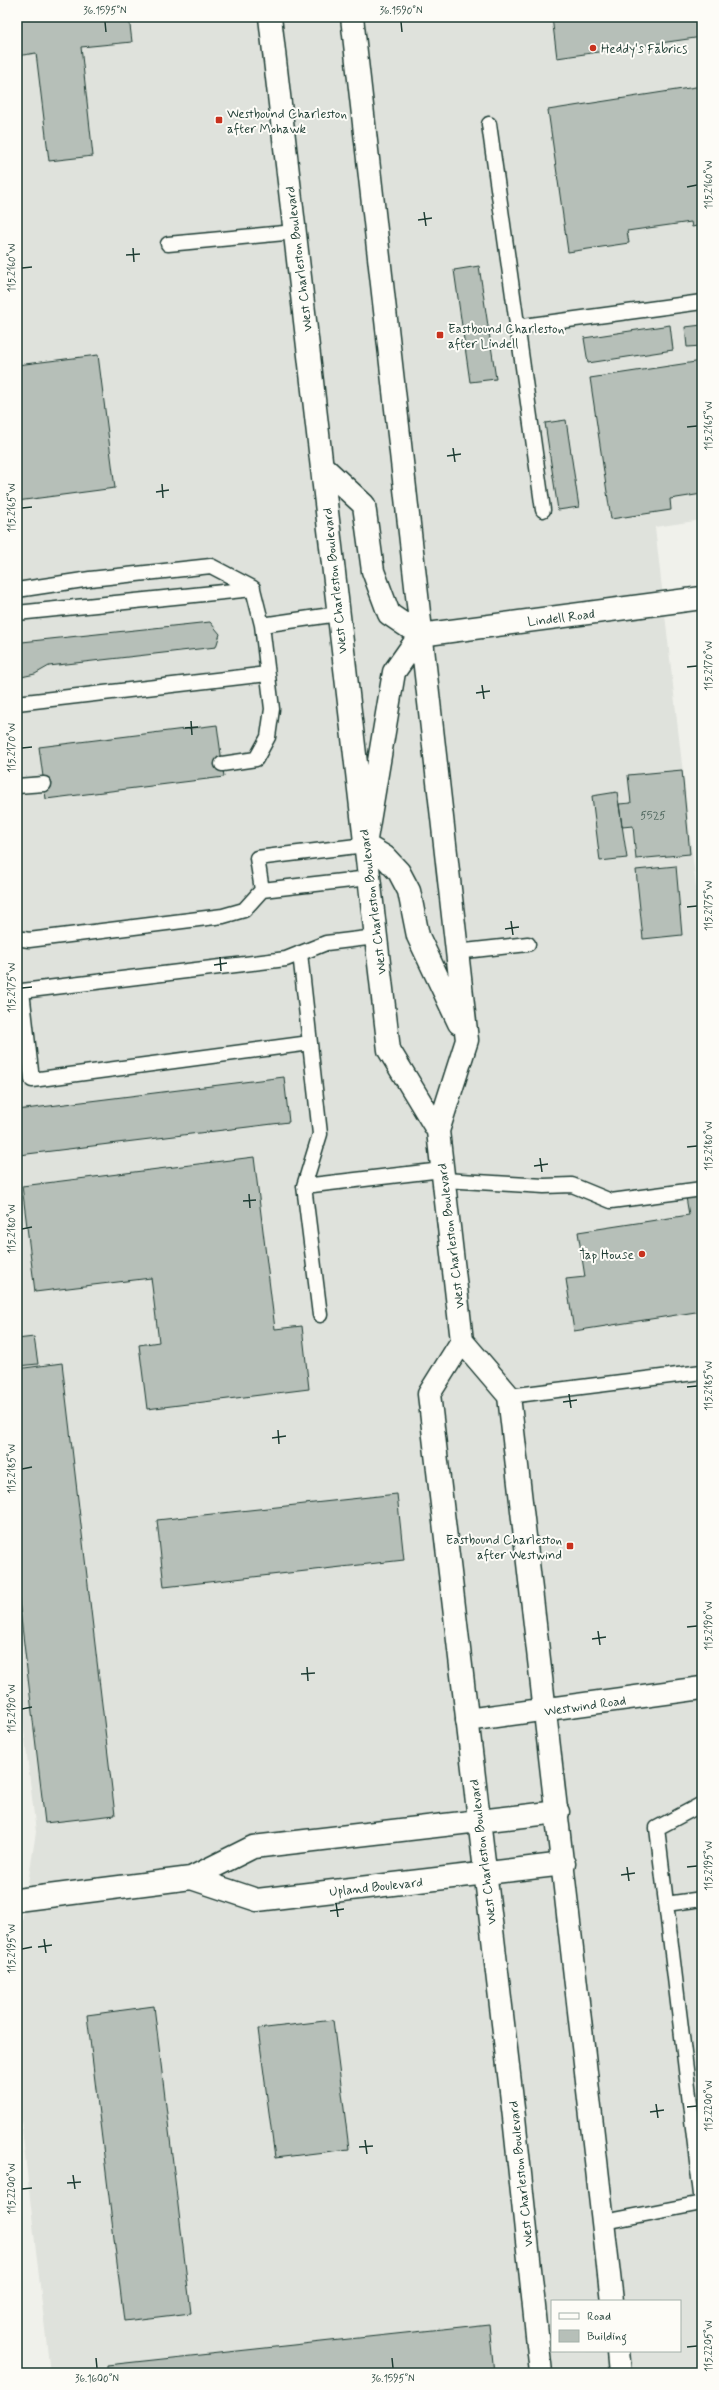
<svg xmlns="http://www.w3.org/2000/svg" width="719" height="2390" viewBox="0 0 719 2390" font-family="Mynerve,sans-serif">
	<rect width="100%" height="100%" fill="#f0f1eb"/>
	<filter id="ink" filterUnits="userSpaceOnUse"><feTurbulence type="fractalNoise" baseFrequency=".025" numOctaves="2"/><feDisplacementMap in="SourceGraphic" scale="8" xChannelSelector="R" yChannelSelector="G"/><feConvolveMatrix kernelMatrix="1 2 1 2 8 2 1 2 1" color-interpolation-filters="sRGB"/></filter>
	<g filter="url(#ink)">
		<path fill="#dfe2dc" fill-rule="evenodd" d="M17,17H702V520L655,527L702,940V2373H50L17,2085V1953L36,1832L17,1671ZM552,2301H680V2351H552Z"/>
		<path fill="#b6bfb8" stroke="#1f3d34" d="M17,17H129L132,42L81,47L93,156L49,161L36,53L17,56Z
			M552,17H702V37L557,58Z
			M702,86V225L692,227L691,222L627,231L629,243L568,252L548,110Z
			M479,266L496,379L470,382L454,270Z
			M670,325L673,350L588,363L584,338Z
			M702,325V346L687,347L685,327Z
			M98,355L115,488L17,501V365Z
			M702,361V494L670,499L671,510L611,519L590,378Z
			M566,420L579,507L558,510L545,423Z
			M210,622L220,634L216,647L49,666L35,674L17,678V648L22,642Z
			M217,725L224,777L46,799L39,747Z
			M682,770L690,854L636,859L633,826L622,827L619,804L631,803L628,775Z
			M617,792L627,858L600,861L592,796Z
			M676,866L682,935L643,939L636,870Z
			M284,1077L289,1122L19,1155L17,1110Z
			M254,1157L275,1329L302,1326L309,1389L147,1409L139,1345L159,1342L151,1278L35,1292L22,1186Z
			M702,1195V1311L574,1331L566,1279L585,1277L578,1232L689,1215L686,1197Z
			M34,1337L38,1364L17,1366V1339Z
			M62,1363L115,1815L45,1823L17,1584V1369Z
			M397,1494L404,1560L164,1587L157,1520Z
			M154,2006L191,2313L124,2321L87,2015Z
			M333,2020L349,2149L275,2158L258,2029Z
			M489,2324L494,2373H107V2365Z"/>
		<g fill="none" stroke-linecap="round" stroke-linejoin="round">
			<defs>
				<path id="service" d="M489,124L543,510
					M168,244L295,232
					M516,327L702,302
					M17,590L90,579L211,566L253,588
					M17,613L253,589L262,625L272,709L268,737L256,759L222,764
					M262,625L338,614
					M17,703L267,674
					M17,786L44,784
					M262,890L257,858L365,845
					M17,938L29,940L223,916L244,910L262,890L369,878
					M456,952L528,944
					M300,953L320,1134L304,1186L320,1315
					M310,1043L32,1080L22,991L286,959L326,943L376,937
					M444,1180L544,1186L572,1185L611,1201L702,1189
					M304,1186L442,1170
					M509,1396L702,1372
					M666,1904L702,1899
					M604,2222L702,2203L657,1828L702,1804"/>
				<path id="minor" d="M467,1720L702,1688"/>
				<path id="tertiary" d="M420,635L702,598
					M191,1878L257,1900L564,1864
					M17,1900L191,1878L253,1847L558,1812"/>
				<path id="primary" d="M270,17L389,1050L438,1131
					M352,17L467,1040L438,1131L462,1341L509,1396L612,2301
					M322,466L364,505L373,571L389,614L420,635
					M420,635L394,672L365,845L385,857L399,872L409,891L418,936L459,1023
					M462,1341L429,1394L514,2117L541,2373
					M618,2351L620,2373"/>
			</defs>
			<use href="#service" stroke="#1f3d34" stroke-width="17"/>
			<use href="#minor" stroke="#1f3d34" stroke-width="25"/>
			<use href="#tertiary" stroke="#1f3d34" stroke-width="25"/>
			<use href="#primary" stroke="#1f3d34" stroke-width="25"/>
			<use href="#service" stroke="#fdfcf7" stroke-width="14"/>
			<use href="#minor" stroke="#fdfcf7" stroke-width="22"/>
			<use href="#tertiary" stroke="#fdfcf7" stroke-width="22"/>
			<use href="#primary" stroke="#fdfcf7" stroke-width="22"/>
		</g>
	</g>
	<path fill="none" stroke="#1f3d34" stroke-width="1.5" d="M105,22L106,32M401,22L402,32M687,187L697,185M424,212L426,226M418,220L432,218M133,248L134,262M126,255L140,254M22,268L32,267M687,427L697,426M453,448L455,462M447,456L461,454M162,484L163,498M156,492L169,490M22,508L32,507M687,667L697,666M482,685L484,699M476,693L490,691M191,721L192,735M185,728L198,727M22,748L32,747M687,907L697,906M511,921L513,935M505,929L519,927M220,957L221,971M214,965L227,963M22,988L32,987M687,1147L697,1146M540,1158L542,1172M534,1166L548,1164M249,1194L250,1208M243,1201L256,1200M22,1229L32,1227M687,1387L697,1386M569,1394L571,1408M563,1402L577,1400M278,1430L279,1444M272,1438L286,1436M22,1469L32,1467M687,1627L697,1626M598,1631L600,1645M592,1639L606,1637M307,1667L308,1681M301,1674L315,1673M22,1709L32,1707M627,1867L629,1881M687,1867L697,1866M621,1875L635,1873M336,1903L338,1917M330,1911L344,1909M44,1939L46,1953M38,1947L52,1945M22,1949L32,1947M656,2104L658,2118M687,2107L697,2106M650,2112L664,2110M365,2140L367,2154M359,2147L373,2146M73,2175L75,2189M67,2183L81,2182M22,2189L32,2188M687,2347L697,2346M96,2358L97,2368M392,2358L393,2368"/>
	<g fill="#c8321e" stroke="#fdfcf7" stroke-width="1.5">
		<circle cx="593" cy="48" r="4"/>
		<rect x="215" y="116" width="8" height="8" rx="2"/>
		<rect x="436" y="331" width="8" height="8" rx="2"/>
		<circle cx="642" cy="1254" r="4"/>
		<rect x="566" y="1542" width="8" height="8" rx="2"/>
	</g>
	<g text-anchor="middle" stroke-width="4" stroke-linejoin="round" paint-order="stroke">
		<g font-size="11" fill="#455e55">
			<text x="653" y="819">5525</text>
		</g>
		<g font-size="13" fill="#1f3d34" stroke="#fdfcf7" text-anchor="start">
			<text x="601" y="53">Heddy's Fabrics</text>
			<text x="227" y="118">Westbound Charleston<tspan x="227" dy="15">after Mohawk</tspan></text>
			<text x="448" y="333">Eastbound Charleston<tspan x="448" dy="15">after Lindell</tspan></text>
			<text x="634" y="1259" text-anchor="end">Tap House</text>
			<text x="562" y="1544" text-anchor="end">Eastbound Charleston<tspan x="562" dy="15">after Westwind</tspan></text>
		</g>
		<g font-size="13" fill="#1f3d34" stroke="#fdfcf7">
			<text transform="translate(298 259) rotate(-97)" y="5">West Charleston Boulevard</text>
			<text transform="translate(334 581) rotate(-96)" y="5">West Charleston Boulevard</text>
			<text transform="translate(561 617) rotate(-7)" y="5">Lindell Road</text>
			<text transform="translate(372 902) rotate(-97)" y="5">West Charleston Boulevard</text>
			<text transform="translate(450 1236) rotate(-97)" y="5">West Charleston Boulevard</text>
			<text transform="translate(585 1705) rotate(-8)" y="5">Westwind Road</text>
			<text transform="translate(482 1852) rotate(-97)" y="5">West Charleston Boulevard</text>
			<text transform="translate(376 1886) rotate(-6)" y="5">Upland Boulevard</text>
			<text transform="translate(520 2174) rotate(-96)" y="5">West Charleston Boulevard</text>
		</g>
	</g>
	<rect width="719" height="2390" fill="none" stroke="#fdfcf7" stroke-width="44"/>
	<rect x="551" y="2300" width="130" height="52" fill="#fdfcf7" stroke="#a4b0a9"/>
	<rect x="559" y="2313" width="20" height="6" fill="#fdfcf7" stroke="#a4b0a9"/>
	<text x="587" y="2320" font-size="12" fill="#1f3d34">Road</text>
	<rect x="559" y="2330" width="20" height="12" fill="#b6bfb8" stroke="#a4b0a9"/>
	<text x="587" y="2340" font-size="12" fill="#1f3d34">Building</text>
	<rect x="22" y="22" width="675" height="2346" fill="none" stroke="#1f3d34" stroke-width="1.5"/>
	<g font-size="10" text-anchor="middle" fill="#1f3d34">
		<text x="105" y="14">36.1595°N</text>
		<text x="401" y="14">36.1590°N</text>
		<text transform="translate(708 185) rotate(-90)" y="4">115.2160°W</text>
		<text transform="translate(11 268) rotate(-90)" y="4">115.2160°W</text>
		<text transform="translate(708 426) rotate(-90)" y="4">115.2165°W</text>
		<text transform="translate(11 508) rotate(-90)" y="4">115.2165°W</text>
		<text transform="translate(708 666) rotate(-90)" y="4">115.2170°W</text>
		<text transform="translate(11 748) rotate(-90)" y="4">115.2170°W</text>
		<text transform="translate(708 906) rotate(-90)" y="4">115.2175°W</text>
		<text transform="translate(11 988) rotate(-90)" y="4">115.2175°W</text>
		<text transform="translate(708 1146) rotate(-90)" y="4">115.2180°W</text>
		<text transform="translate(11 1229) rotate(-90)" y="4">115.2180°W</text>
		<text transform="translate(708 1386) rotate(-90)" y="4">115.2185°W</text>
		<text transform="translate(11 1469) rotate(-90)" y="4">115.2185°W</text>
		<text transform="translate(708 1626) rotate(-90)" y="4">115.2190°W</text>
		<text transform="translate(11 1709) rotate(-90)" y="4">115.2190°W</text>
		<text transform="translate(708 1866) rotate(-90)" y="4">115.2195°W</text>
		<text transform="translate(11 1949) rotate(-90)" y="4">115.2195°W</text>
		<text transform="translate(708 2106) rotate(-90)" y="4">115.2200°W</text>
		<text transform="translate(11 2189) rotate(-90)" y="4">115.2200°W</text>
		<text transform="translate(708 2346) rotate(-90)" y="4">115.2205°W</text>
		<text x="97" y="2382">36.1600°N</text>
		<text x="393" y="2382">36.1595°N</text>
	</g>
</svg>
